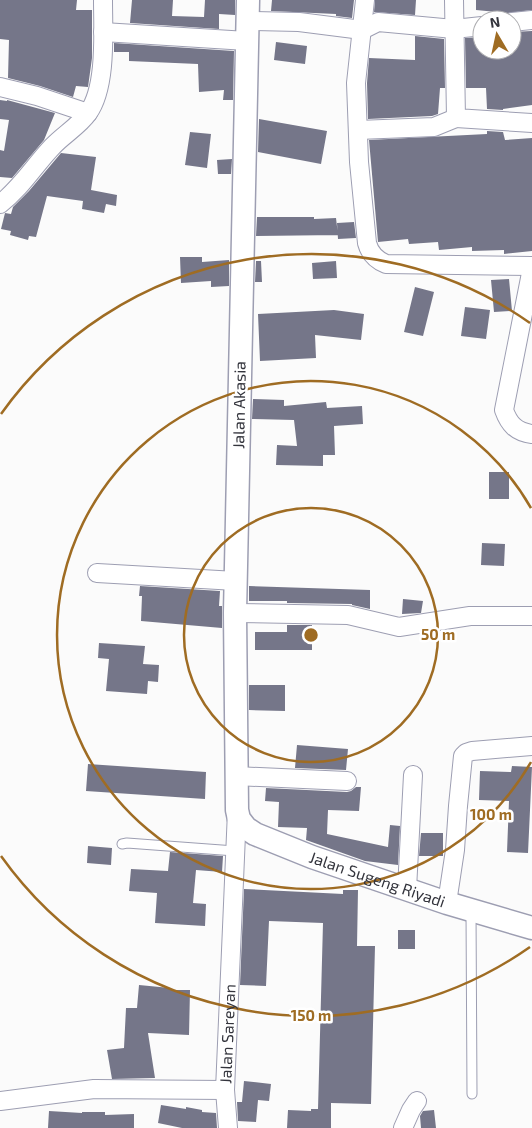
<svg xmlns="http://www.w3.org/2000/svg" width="532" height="1128" viewBox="0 0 532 1128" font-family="'Exo 2',sans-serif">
	<rect width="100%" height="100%" fill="#fbfbfb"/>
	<path fill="#757689" d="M0,0H77L76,10H92V58L88,87L76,86L73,97L40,86L8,78L9,40L0,39Z
		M132,0H173L172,16L204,17L205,0H235V15L219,14V29L130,23Z
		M272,0H354L352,18L336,16V14L271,11Z
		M375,0H416L415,15L374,12Z
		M476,0H532V10L507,13L476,10Z
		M532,31V105L503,109V110L487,109L486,88H466L465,38L482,37V50H512V32Z
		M415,36L444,39L445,88H440L438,114L432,116L368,119L367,83L369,58L415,60Z
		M276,42L307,46L305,64L274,60Z
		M114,43L234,51L233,100H223L224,90L199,92L198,64L129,61V52H114Z
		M0,100L7,101V100L55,113L44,140L12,178L0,177V150L4,151L9,120L0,119Z
		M259,119L327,131L321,164L258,152Z
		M487,131L503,132L505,140L532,138V251L504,254V250L472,251V247L439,250L438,242L409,244L408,239L378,242L369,140L487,134Z
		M190,132L211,134L207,168L185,165Z
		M61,153L96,157L91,190L117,195L116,206L106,204L104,213L82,209L83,201L47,196L36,237L29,236L28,240L10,235L11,231L1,229L5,213L11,214L13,207L29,191Z
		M232,159L231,174H218L217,160Z
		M257,217H314V219L336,218L338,235L256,236Z
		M354,222L356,238L338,239L337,223Z
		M180,257H202V262L229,260V286L211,287V281L181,283Z
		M256,261H261L262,282H255Z
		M336,261L337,278L313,279L312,263Z
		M509,279L512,311L494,312L491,280Z
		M415,287L434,292L423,336L404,332Z
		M465,307L490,310L486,339L461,336Z
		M334,310L364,314L361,340L315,335L316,358L260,361L258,314Z
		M253,399L284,400V406L326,402L327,408L362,406L363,424L334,426L335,455H323V466L276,465L277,445L297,446L294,420L252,419Z
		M489,472H509V499H489Z
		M482,543L505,544L504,566L481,565Z
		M140,586L220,591L219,606H222V628L141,621L142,596H139Z
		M249,586L370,590V609L352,605V604L287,603V601H249Z
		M403,599L423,601L421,613L402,614Z
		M287,625H312V650H255V632H287Z
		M99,643L145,646L143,664L159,665L158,682L148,681L147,694L106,691L109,659L98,658Z
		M249,685H285V711L249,710Z
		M297,745L348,749L346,770L295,768Z
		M88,764L206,772L205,799L86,791Z
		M512,766L532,767L528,853L507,852L509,801L479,800L480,771L511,772Z
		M356,787H361L359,811L328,810L327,834L388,847L390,825L400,826L398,865L365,861L306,840L307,828L278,827L279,802L265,801L266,788L347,792L351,791Z
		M421,833H443V856H419Z
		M88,846L112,848L111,865L87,863Z
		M170,852L223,856L222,872L196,870L193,903L206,904L205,926L155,923L157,893L129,891L131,869L168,871Z
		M244,889L343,894V890H358L357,946H375L371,1104L331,1103V1128H287L288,1110L311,1111V1109H318L323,923L269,921L266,986L240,985Z
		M398,930H415V949H398Z
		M139,985L170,988V990H190L189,1035L148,1033L155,1078L112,1079L107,1050L124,1048L126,1008H137Z
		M244,1081L271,1084L269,1101L258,1100L256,1122L238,1121L237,1102H242Z
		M161,1105L186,1109V1107L202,1110V1112L216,1113L217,1128H182L158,1123Z
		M434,1110L436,1128H421L420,1116L423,1111Z
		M49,1111L82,1113V1112H105V1115L134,1114V1128H48Z"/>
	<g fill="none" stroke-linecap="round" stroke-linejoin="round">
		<defs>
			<path id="service" d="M122,844L127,843L235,851
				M471,911L472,1094"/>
			<g id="minor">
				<path d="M365,0L356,83L359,162L367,243C370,254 376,260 386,264L532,266"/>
				<path d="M454,0L456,118L532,123"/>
				<path d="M248,21L299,22L362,30L378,22L454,29L482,26"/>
				<path d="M512,22L532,20"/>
				<path d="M103,32L247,41"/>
				<path d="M0,87L37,96L88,113"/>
				<path d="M358,130L434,127L456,118"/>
				<path d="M0,204C21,188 34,166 52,147C63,135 79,126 88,113C107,87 103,31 103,0"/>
				<path d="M532,268L504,410C509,424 516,432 532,434"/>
				<path d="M97,573L236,581"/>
				<path d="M235,613L348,615L399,627L470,616H532"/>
				<path d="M236,776L347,781"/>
				<path d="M407,889L413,775"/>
				<path d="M447,903L455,850L458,806L463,756L466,753L472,751L532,746"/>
				<path d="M225,1090L228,1128"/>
				<path id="s1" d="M0,1101L94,1089L225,1090L237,811"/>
				<path d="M403,1128L411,1110L417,1101"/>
			</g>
			<g id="tertiary">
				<path id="s2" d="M248,0L235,613L237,810L239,819L246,828L255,834L312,857L447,903L532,928"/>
			</g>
		</defs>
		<use href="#service" stroke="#9d9eb2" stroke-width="11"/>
		<use href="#minor" stroke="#9d9eb2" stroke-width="20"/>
		<use href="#tertiary" stroke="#9d9eb2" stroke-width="25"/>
		<use href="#service" stroke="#fff" stroke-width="9"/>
		<use href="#minor" stroke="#fff" stroke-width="18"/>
		<use href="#tertiary" stroke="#fff" stroke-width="22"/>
	</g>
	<g fill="none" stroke="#9f6c23" stroke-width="2.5">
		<circle cx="311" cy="635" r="127"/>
		<path d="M531 762A254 254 0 1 1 531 508"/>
		<path d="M530 947A381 381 0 0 1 1 856M1 414A381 381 0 0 1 530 323"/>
	</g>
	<g text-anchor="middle" stroke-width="5" stroke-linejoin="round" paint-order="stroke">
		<g font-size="16" fill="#34353d" stroke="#fff">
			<text transform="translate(239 405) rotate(-89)" y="6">Jalan Akasia</text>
			<text dy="6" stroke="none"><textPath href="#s2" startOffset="972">Jalan Sugeng Riyadi</textPath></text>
			<text dy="6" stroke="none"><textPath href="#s1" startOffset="282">Jalan Sareyan</textPath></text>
		</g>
	</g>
	<circle cx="311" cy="635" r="8" fill="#9f6c23" stroke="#fff" stroke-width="2.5"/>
	<g font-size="15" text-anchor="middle" font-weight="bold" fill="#9f6c23" stroke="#fff" stroke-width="5" stroke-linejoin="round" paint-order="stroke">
		<text x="438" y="640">50 m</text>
		<text x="491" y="820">100 m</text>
		<text x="311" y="1021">150 m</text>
	</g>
	<g transform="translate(497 35) rotate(351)"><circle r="24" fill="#ffffff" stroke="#aeaeb1"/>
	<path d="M0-4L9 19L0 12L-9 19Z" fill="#9f6c23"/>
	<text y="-8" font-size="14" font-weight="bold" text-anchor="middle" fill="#34353d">N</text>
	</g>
</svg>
